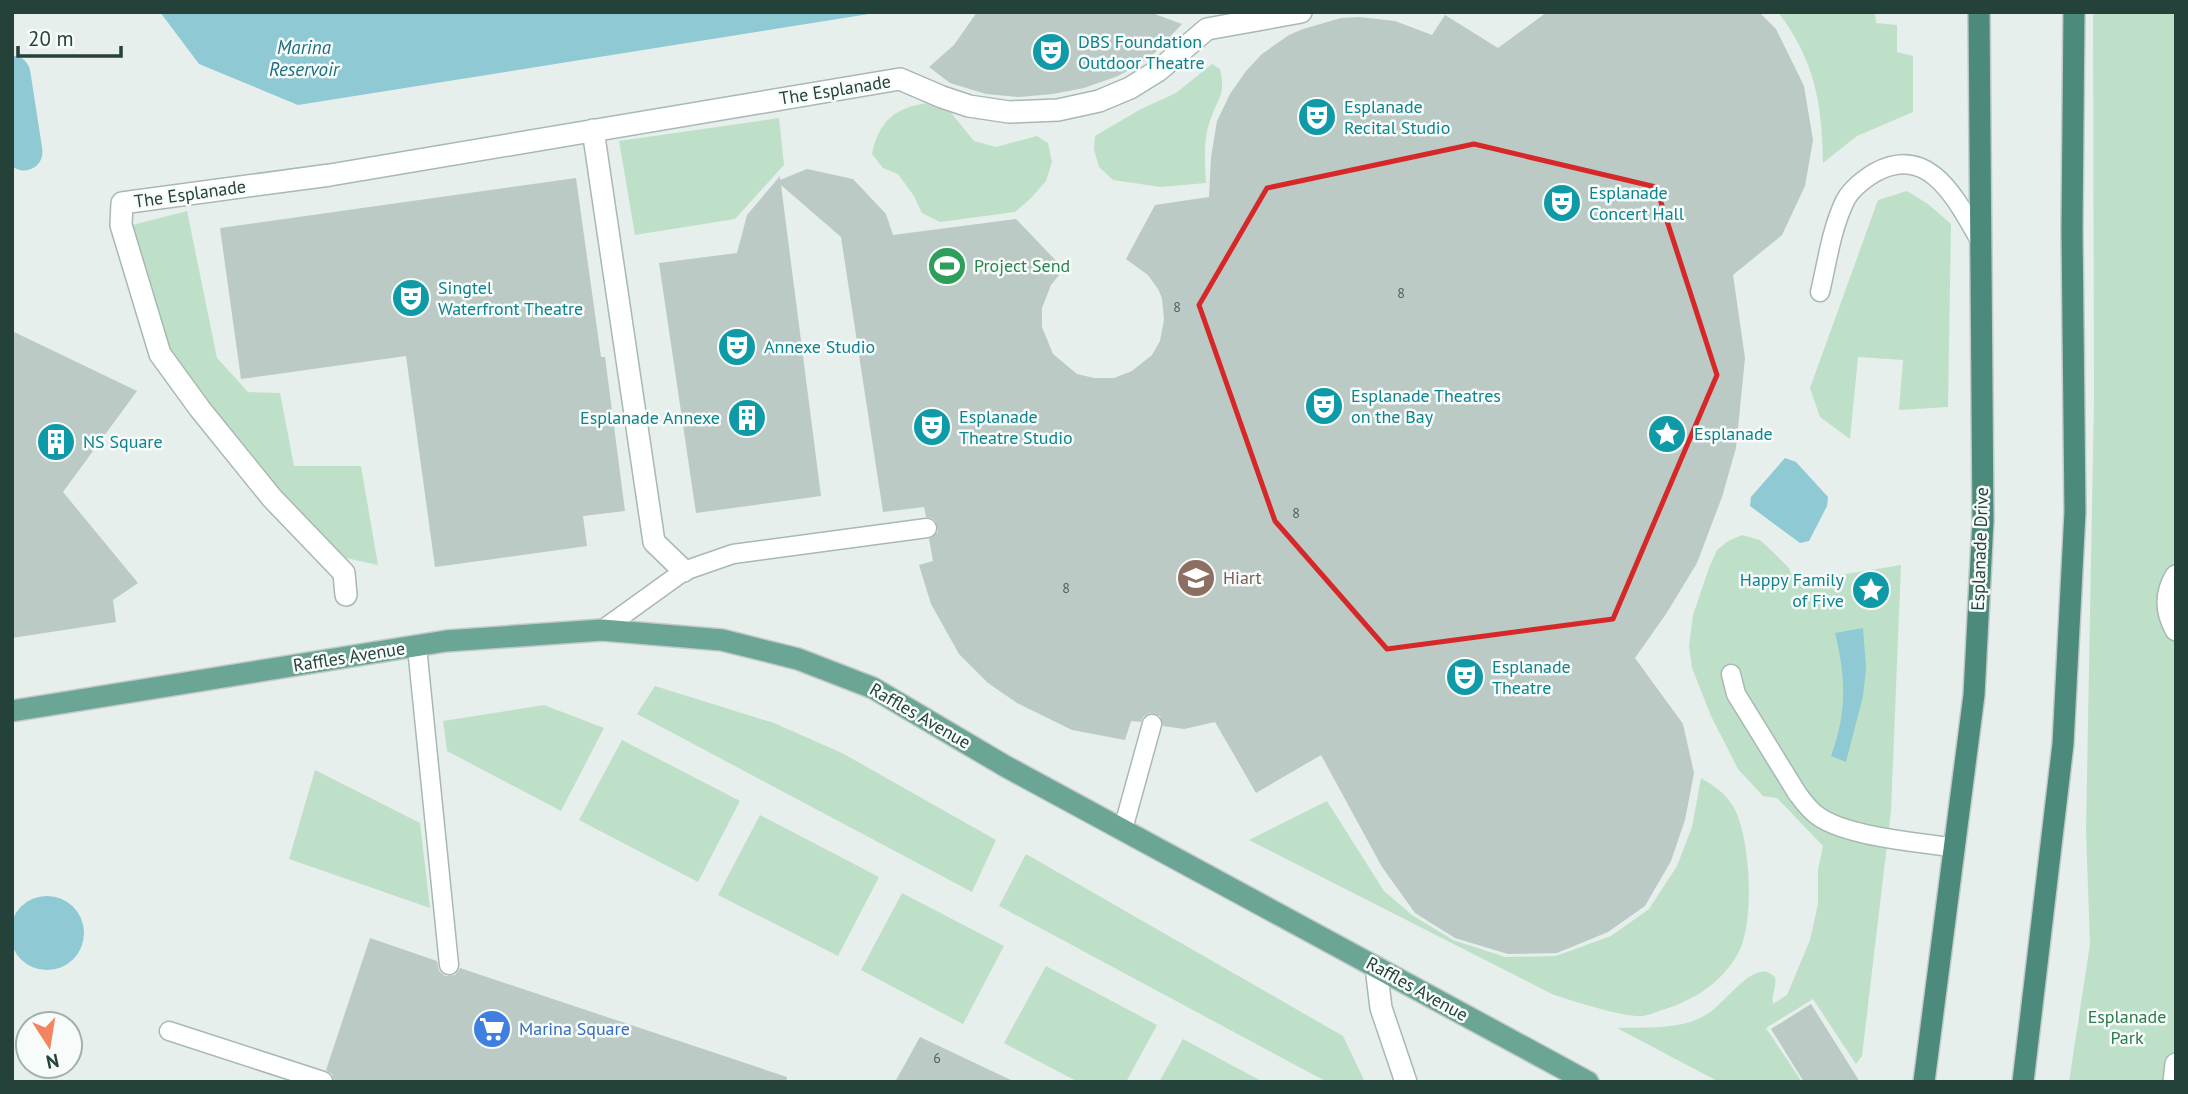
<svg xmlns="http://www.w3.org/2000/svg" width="2188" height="1094" viewBox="0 0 2188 1094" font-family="'PT Sans',sans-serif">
	<rect width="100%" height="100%" fill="#e6efeb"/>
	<path fill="#bfe0c8" d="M1778,12H1875L1876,23L1897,25V52L1913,56V112L1857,136L1823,163C1822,103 1815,61 1778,12Z
		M2093,12H2176V1082H2069L2090,944L2086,831L2094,399Z
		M1212,64L1220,69C1226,96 1218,97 1210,121C1203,141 1205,162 1206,183L1161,187L1113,180L1099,167L1094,149L1095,136L1141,109L1176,93Z
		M929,103L947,108L974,141L996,147L1037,136L1048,143L1052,162L1046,181L1031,198L1015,212L940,222L922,213L914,196L898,174L883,168L872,154C879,121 895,107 929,103Z
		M779,118L784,165L735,219L635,235L619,141Z
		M1907,191L1928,204L1951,224L1948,407L1899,410L1903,360L1858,357L1850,439L1820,417L1810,388L1878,200Z
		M187,211L217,358L248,392L280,393L294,466H361L378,565L346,558L269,484L199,401L161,332L129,226Z
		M1742,535L1760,540L1775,554L1789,568L1796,589L1804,577L1812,576L1816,579L1901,565L1891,811L1862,1056L1856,1064L1813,999L1766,1028L1802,1082H1719L1617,1028C1645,1027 1679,1030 1704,1016C1723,1006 1740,977 1760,972C1766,970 1770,973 1775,977C1777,987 1771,995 1773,1004L1787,995L1810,940L1818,904V870L1823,846L1777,798L1763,796L1738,769L1711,716L1692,668L1689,646L1693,615L1709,568L1717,550L1728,541Z
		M655,686L774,723L842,753L996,840L972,892L637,714Z
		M544,705L604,728L561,811L447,751L443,721Z
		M622,740L740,801L698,882L579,820Z
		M315,770L420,823L430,908L289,859Z
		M1701,778C1714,786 1724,792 1733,806C1751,836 1756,928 1736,957C1718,986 1690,1002 1659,1011C1654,1013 1648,1015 1643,1016C1621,1017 1577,1002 1554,995L1249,840L1327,801L1384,891L1412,915L1453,940L1505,957L1556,956L1611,936L1649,909L1677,866L1692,827Z
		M760,815L879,877L838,956L718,895Z
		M1026,854L1343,1036L1365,1082H1327L999,906Z
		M902,893L1004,946L963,1024L861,970Z
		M1046,966L1157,1025L1126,1082H1078L1004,1043Z
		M1183,1039L1263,1082H1159Z"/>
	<path fill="#8ec9d4" d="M160,12H870L869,14L298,105L199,64Z
		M1785,458L1796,462L1828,497L1827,506L1809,541L1800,543L1750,506L1751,497Z
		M1863,628L1866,668L1863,696L1846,762L1831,756C1847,713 1846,677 1835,633Z
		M10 933a37 37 0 1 1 74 0a37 37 0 1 1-74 0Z"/>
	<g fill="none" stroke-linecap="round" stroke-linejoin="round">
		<path stroke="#8ec9d4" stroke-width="37" d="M12,74L24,152"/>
	</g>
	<path fill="#bbcac4" d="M977,12H1149L1182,24L1150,58L1118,76L1084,88L1053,94L1019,97L986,94L950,83L929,67L954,45Z
		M1547,12H1759L1776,29L1804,86L1813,140L1805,186L1782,235L1733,275L1745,358L1736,448L1722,497L1697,563L1666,614L1635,658L1683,724L1694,773L1685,820L1671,861L1645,906L1608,932L1557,953L1508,954L1455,938L1415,913L1382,867L1321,755L1256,793L1215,722L1184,729L1163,726L1160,716L1150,713L1144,716L1141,722L1131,721L1125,740L1072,730L1017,703L988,683L959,654L931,604L919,565L933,561L929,539L938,532L936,522L932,518L926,517L924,507L883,512L841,237L781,185L821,496L696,513L659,263L737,253L747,215L780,176V180L807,169L853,179L886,214L893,235L1016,219L1064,269L1051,285L1042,308V327L1053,354L1077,374L1094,378H1114L1132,371L1152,355L1160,341L1164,320L1162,298L1158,289L1148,275L1126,259L1155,205L1209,197L1211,157L1217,121L1230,94L1246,71L1262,54L1289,35L1303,29L1341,18L1359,17L1395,21L1432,35L1445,15L1498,48Z
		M576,178L601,357H605L625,511L583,516L587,546L435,567L406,356L241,379L220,228Z
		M12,331L137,391L63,492L138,583L113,600L116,622L12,638Z
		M370,938L437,961L439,971L445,976L455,975L460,968L787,1077L786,1082H334L332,1074L326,1070Z
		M1811,1004L1860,1082H1804L1771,1029Z
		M920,1037L1015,1082H895Z"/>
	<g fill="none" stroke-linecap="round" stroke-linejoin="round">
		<defs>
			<path id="service" d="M1820,292C1827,263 1831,231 1844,203C1849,191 1863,180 1874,173C1930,142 1957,201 1981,242
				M602,630L684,571L733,554L927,528
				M417,647L449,965
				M1731,674L1736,694L1797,793C1803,801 1809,810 1818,816C1847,837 1919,842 1955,848
				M1123,829L1152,724
				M169,1031L323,1081"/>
			<path id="pedestrian" d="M593,130L654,542L684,571
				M2176,576C2165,594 2166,612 2176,630
				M346,595L344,573L272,498L200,409L160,354L121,225L122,203L330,175L900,79L942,97L969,106L1009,112L1058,110L1099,101L1130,88L1159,70L1207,29L1301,12
				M2174,1082L2176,1064"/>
			<path id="minor" d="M1376,967L1381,1008L1406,1082"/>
			<path id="primary" d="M12,711L446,641L602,630L722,640L798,659L873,688L1005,766L1588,1082"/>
			<path id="trunk" d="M1924,1082L1974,695L1983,521L1979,12
				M2023,1082L2063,744L2075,512L2072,229L2074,12"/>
		</defs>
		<use href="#service" stroke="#a8b8b2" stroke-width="21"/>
		<use href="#pedestrian" stroke="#a8b8b2" stroke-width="24"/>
		<use href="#minor" stroke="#a8b8b2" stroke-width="24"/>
		<use href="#primary" stroke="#c2cac8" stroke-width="24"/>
		<use href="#trunk" stroke="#c2cac8" stroke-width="24"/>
		<use href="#service" stroke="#fff" stroke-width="18"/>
		<use href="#pedestrian" stroke="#fff" stroke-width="21"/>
		<use href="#minor" stroke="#fff" stroke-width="21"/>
		<use href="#primary" stroke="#6aa596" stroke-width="21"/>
		<use href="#trunk" stroke="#4c8a7c" stroke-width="21"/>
	</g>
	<path fill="none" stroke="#d62828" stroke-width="5" stroke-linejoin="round" d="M1474,144L1656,187L1717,375L1613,619L1387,649L1275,521L1199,305L1267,188Z"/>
	<defs>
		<symbol id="theatre-disc" viewBox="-11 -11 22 22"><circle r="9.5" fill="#0f9aa8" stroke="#f7fbf9"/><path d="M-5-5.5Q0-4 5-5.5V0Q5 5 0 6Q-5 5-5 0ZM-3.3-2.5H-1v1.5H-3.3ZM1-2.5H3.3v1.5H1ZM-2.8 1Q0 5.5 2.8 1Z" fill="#fff"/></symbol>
		<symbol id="stadium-disc" viewBox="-11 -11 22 22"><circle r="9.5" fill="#2e9e5b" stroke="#f7fbf9"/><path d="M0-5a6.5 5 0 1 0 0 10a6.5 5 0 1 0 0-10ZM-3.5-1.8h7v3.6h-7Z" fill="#fff"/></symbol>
		<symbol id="building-disc" viewBox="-11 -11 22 22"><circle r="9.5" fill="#0f9aa8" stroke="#f7fbf9"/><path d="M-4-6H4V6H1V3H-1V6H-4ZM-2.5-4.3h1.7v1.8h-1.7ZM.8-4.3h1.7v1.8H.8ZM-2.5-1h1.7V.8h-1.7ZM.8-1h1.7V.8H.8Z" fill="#fff"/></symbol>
		<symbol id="sight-disc" viewBox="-11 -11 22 22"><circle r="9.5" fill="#0f9aa8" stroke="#f7fbf9"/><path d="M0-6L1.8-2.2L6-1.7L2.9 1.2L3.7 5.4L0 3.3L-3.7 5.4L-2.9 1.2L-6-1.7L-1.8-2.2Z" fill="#fff"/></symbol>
		<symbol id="school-disc" viewBox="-11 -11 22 22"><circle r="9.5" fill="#8d6e63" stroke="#f7fbf9"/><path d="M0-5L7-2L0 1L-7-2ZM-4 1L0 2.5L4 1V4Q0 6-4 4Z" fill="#fff"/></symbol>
		<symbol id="supermarket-disc" viewBox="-11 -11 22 22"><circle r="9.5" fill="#3f7fe0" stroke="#f7fbf9"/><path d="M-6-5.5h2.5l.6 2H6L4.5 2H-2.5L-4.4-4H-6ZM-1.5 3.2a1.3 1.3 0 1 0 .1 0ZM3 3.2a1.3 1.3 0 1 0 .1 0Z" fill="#fff"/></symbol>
	</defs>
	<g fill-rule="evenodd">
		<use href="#theatre-disc" x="1029" y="30" width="44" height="44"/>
		<use href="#theatre-disc" x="1295" y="95" width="44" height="44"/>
		<use href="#theatre-disc" x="1540" y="181" width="44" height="44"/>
		<use href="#stadium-disc" x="925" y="244" width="44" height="44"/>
		<use href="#theatre-disc" x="389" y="276" width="44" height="44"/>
		<use href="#theatre-disc" x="715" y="325" width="44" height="44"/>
		<use href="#theatre-disc" x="1302" y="384" width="44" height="44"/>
		<use href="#building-disc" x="725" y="396" width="44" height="44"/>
		<use href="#theatre-disc" x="910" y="405" width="44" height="44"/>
		<use href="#sight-disc" x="1645" y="412" width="44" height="44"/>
		<use href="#building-disc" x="34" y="420" width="44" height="44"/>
		<use href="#school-disc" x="1174" y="556" width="44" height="44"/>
		<use href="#sight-disc" x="1849" y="568" width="44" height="44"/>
		<use href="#theatre-disc" x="1443" y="655" width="44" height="44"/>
		<use href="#supermarket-disc" x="470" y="1007" width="44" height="44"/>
	</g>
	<g text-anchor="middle" stroke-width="5" stroke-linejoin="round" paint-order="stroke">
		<g font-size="14" fill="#4a645c">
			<text x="1401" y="298">8</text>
			<text x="1177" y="312">8</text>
			<text x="1296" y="518">8</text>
			<text x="1066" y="593">8</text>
			<text x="937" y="1063">6</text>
		</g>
		<g font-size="18" fill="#0d838f" stroke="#f7fbf9" text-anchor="start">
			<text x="1078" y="48">DBS Foundation<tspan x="1078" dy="21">Outdoor Theatre</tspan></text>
			<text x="1344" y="113">Esplanade<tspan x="1344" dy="21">Recital Studio</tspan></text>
			<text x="1589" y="199">Esplanade<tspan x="1589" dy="21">Concert Hall</tspan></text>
			<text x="438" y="294">Singtel<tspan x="438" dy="21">Waterfront Theatre</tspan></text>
			<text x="764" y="353">Annexe Studio</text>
			<text x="1351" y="402">Esplanade Theatres<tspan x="1351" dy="21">on the Bay</tspan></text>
			<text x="959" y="423">Esplanade<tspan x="959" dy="21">Theatre Studio</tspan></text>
			<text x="720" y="424" text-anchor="end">Esplanade Annexe</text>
			<text x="1694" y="440">Esplanade</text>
			<text x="83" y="448">NS Square</text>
			<text x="1844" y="586" text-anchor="end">Happy Family<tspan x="1844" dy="21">of Five</tspan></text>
			<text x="1492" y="673">Esplanade<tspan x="1492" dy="21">Theatre</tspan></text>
		</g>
		<g font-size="18" fill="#24423a" stroke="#f7fbf9">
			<text transform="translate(835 90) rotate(-9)" y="6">The Esplanade</text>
			<text transform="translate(190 194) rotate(-8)" y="6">The Esplanade</text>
			<text transform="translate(1980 549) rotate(-88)" y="6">Esplanade Drive</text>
			<text transform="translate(349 657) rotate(-9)" y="6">Raffles Avenue</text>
			<text transform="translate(920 716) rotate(30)" y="6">Raffles Avenue</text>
			<text transform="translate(1417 989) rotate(29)" y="6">Raffles Avenue</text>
		</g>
		<g font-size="18" fill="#27864d" stroke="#f7fbf9" text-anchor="start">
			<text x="974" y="272">Project Send</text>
		</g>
		<g font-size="18" fill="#785e54" stroke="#f7fbf9" text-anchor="start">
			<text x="1223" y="584">Hiart</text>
		</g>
		<g font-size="18" fill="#2d7a4b" stroke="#f7fbf9">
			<text x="2127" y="1023">Esplanade<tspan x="2127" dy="21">Park</tspan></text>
		</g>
		<g font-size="18" fill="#366cbe" stroke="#f7fbf9" text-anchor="start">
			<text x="519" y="1035">Marina Square</text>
		</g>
		<g font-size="19" font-style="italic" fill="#1c6f80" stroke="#f7fbf9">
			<text x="304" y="54">Marina<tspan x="304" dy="22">Reservoir</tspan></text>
		</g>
	</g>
	<rect width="2188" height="1094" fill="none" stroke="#24423a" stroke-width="28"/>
	<g transform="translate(49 1045) rotate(168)"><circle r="33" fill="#f7fbf9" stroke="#a3b1ad" stroke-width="2"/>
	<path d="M0-5L12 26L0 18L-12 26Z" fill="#f4845f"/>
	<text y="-10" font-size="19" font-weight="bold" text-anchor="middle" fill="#24423a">N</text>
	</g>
	<path d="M18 46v10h103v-10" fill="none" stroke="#24423a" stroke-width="3.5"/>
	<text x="28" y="46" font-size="21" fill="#24423a" stroke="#f7fbf9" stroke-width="5" paint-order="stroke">20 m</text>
</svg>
